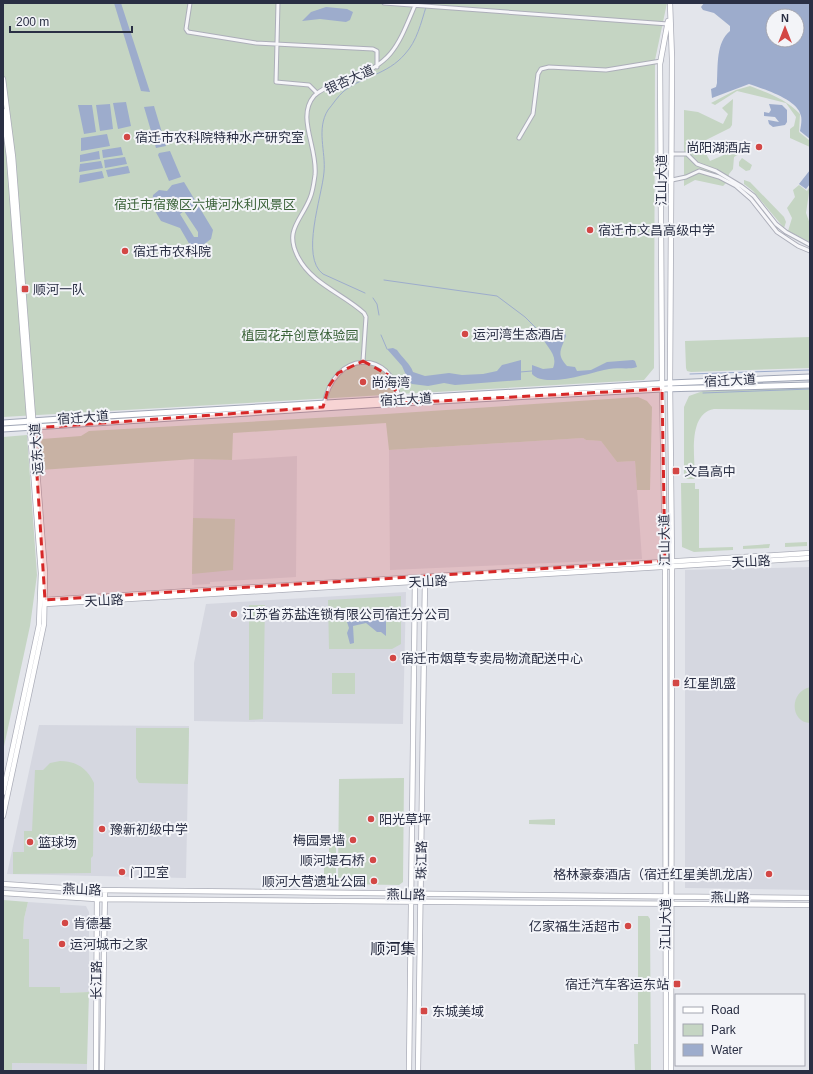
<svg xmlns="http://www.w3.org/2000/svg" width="813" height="1074" viewBox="0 0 813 1074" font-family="Arial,'Noto Sans SC',sans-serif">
	<rect width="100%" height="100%" fill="#e3e5eb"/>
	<path fill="#d5d7e0" d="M583,438L586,440L601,441L617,462L635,461L642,559L390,570L389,450Z
		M297,456L296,577L210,582V584L192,585L194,459L232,460Z
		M810,567V890L685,888V570Z
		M406,592L403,724L194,721V663L206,604Z
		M39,725L189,726L186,878L7,874Z
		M28,902L86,906L89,912V992L60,993L59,987H29V939H23L24,919Z
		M12,1063L87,1064V1071H12Z"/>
	<path fill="#c5d5c3" d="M3,3H667L655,60L654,368L644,380L3,417Z
		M750,86C768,93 786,99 800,114L799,132L810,141V147L790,138V129L794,126L796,117L786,103L737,91L715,105L711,103L736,90Z
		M733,99L732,125L730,128L700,143L710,161L726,154V150L741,142L747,144L749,148L734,157L733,169L729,174L728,181L723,186L695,180L684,186V110L698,112L723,124L728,114L722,108Z
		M742,158L752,165L750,170L746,171L739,166V162Z
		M744,180L750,182L784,217L786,222L784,228L753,191L744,184Z
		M799,185L807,191L810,186L806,213L810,224V242L788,231L792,218L787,208L795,197L793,190Z
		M810,337V368L691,372L687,371L686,368L685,341Z
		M810,387V410L714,409C687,414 695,458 695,479H684V407L689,396L703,391Z
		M638,397L647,401L652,407L650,490H637L635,461L617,462L601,441L586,440L583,438L389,450L386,423L233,433L232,460L194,459L41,470L39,451L42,439L81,436L89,431L386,414Z
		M27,435L37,575L30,626L3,751V437Z
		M681,483H695V489H699V548L733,547V550L694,552L682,547Z
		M193,518L235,519L233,570L192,574Z
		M807,542V546L785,547V543Z
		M770,544L769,548L743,549V546Z
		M401,596V644L392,649H329L328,600Z
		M249,605H265L263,719L249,720Z
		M332,673H355V694H332Z
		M810,687V723C790,722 789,692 810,687Z
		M136,728H189L188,784L139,783L136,778Z
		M60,761C76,761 87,768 94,783L93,856L91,858V873L13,874V852H24V831H32L35,770H43L50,763Z
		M404,778L403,882L399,885L338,884L339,779Z
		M555,819V825L529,824V820Z
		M329,834H336V877H324V858H329Z
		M3,900L28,902L24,919L23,939H29V987H60V993L89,992L87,1064L12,1063V1071H3Z
		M638,916H648L650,919L651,1071H635L634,1044H638Z"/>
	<path fill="#9daccc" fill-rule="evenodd" d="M114,3H121L150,92L141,91Z
		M704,3H810V139L800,131C801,126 802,120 801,116C798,99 763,89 749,84L712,98L711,89L716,87L717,83C718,66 716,42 730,31V26L714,13L703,10L701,7ZM773,16H797V40H773Z
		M326,7L347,9L353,12L350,20L346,22L320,19L302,21L311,12Z
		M126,102L131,126L118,129L113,103Z
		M110,104L113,129L100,131L96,105Z
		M769,104L782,105L787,110V122L785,125L773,127L769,124L768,120L779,122L775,117L764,116V112L769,113L771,110Z
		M78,105H92L96,132L84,134Z
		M154,106L166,146L156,148L144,107Z
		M107,134L110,146L81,151V138Z
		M121,147L123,155L103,158L102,150Z
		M99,151L100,159L80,162V155Z
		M170,151L181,177L169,181L158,155L159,153Z
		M125,157L127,164L105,168L104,160Z
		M101,161L103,168L79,172L80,164Z
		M128,166L130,173L108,177L106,170Z
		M810,170V184L806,189L799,184Z
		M102,171L104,178L79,183L80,175Z
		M184,182L213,230L211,239L199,248L191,247L180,228L161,221L152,206L153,195L159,190L167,191L172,185ZM184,211L198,232V237H194L180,214Z
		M543,332L552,338L565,333L566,336C561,350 556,354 567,366L575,367L577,371L591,370L607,362L633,360L635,361L637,367C628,370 618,367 609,369C592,372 545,389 532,374V365L543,369L553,368C559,353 544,347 541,333Z
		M393,348L397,350C402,358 410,363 413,372L425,376L449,373L462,375L483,374L497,371L502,365L521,360V380L455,385L444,383L428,386L412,384L409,382L402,366L387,349Z
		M361,614L368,617L386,618V636L381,632H377L366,623L353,626L354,643L350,644L347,633L349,628L345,616Z"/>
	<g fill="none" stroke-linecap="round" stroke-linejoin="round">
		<path stroke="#9daccc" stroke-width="1" d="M384,280L497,296L525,317L541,333
			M365,293L323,274C300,257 322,197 324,172C326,152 316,129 328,110C333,104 338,96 344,91C363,76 387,75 405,54C417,41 421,23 426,7
			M373,298L377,304L379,315
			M381,335L387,349
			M520,372L532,371
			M690,374L810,370
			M703,393L810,389"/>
		<defs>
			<path id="street" d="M190,3L186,29L188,32L256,43L373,49L377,51V67
				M278,3L276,82L309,85L317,93
				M384,3L668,24
				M519,138L533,114L538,74L541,69L549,67L606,70L661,61
				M672,154H687L697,164L716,171L741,186L754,196L776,224L786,232L810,245
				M672,180L686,177L699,171L719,177L736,186L751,199L777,232L798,246L810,251
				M363,361L366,317L364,313C342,293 312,284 298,257C284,230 301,221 310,198C313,191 314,182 315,175C318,148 296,117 314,96C323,87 338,83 349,79C394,63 398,45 416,3
				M324,405C333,350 392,348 399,399"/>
			<path id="secondary" d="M670,3L672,59L670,383L672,565L671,1071
				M3,79L13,157L45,573L44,624L3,816
				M3,111L9,157L41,573L39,625L3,793
				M45,600L810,553
				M45,604L810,558
				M3,884L93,890L810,898
				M3,893L96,899L810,905
				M96,1071L97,890
				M102,1071L105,890
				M409,1071L415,579
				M418,1071L425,579
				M666,1071L665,561L662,384L660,64L668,21"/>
			<path id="primary" d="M3,423L89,417L670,383L810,377
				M3,429L400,403L662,389L810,385"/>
		</defs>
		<use href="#street" stroke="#acaeb9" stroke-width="5"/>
		<use href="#secondary" stroke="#acaeb9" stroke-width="6"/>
		<use href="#primary" stroke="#a1a7b7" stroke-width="7"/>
		<use href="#street" stroke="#f6f6f9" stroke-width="3"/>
		<use href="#secondary" stroke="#fff" stroke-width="4.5"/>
		<use href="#primary" stroke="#fff" stroke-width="5"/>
	</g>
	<path fill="#d62828" fill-opacity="0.2" stroke="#d62828" stroke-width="3" stroke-dasharray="8 5" stroke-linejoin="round" d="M363,361L390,376L400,403L662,389L665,561L45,600L34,428L323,407L329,386L338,373Z"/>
	<g fill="#d34745" stroke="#f3f4f8" stroke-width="1.5">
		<circle cx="127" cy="137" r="4"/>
		<circle cx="759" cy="147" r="4"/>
		<circle cx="590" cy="230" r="4"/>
		<circle cx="125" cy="251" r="4"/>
		<rect x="21" y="285" width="8" height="8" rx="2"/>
		<circle cx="465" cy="334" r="4"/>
		<circle cx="363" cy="382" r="4"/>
		<rect x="672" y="467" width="8" height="8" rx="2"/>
		<circle cx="234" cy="614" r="4"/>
		<circle cx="393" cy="658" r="4"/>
		<rect x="672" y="679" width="8" height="8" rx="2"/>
		<circle cx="371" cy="819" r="4"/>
		<circle cx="102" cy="829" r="4"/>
		<circle cx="353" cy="840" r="4"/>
		<circle cx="30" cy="842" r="4"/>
		<circle cx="373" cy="860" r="4"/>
		<circle cx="122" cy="872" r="4"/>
		<circle cx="769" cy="874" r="4"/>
		<circle cx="374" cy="881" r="4"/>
		<circle cx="65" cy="923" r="4"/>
		<circle cx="628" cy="926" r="4"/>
		<circle cx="62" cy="944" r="4"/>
		<rect x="673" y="980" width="8" height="8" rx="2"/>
		<rect x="420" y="1007" width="8" height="8" rx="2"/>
	</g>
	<g text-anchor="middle" stroke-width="4" stroke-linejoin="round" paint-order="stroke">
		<g font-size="13" fill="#2a2f44" stroke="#f3f4f8">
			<text transform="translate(349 79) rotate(-24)" y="5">银杏大道</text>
			<text transform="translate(661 180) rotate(-90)" y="5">江山大道</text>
			<text transform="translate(730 380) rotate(-3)" y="5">宿迁大道</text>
			<text transform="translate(406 399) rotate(-3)" y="5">宿迁大道</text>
			<text transform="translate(83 417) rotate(-4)" y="5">宿迁大道</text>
			<text transform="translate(36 449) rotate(-94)" y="5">运东大道</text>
			<text transform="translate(664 540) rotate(-91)" y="5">江山大道</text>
			<text transform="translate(751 561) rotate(-3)" y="5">天山路</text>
			<text transform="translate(428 581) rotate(-3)" y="5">天山路</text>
			<text transform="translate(104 600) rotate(-3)" y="5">天山路</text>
			<text transform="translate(421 860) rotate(-89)" y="5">珠江路</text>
			<text transform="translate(82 889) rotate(2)" y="5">燕山路</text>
			<text transform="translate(406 894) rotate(1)" y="5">燕山路</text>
			<text transform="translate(730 897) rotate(1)" y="5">燕山路</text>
			<text transform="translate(665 924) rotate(-90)" y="5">江山大道</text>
			<text transform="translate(96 980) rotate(-90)" y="5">长江路</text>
		</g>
		<g font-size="13" fill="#2a2f44" stroke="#f3f4f8" text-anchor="start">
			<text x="135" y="142">宿迁市农科院特种水产研究室</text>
			<text x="751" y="152" text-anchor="end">尚阳湖酒店</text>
			<text x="598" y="235">宿迁市文昌高级中学</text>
			<text x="133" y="256">宿迁市农科院</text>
			<text x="33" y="294">顺河一队</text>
			<text x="473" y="339">运河湾生态酒店</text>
			<text x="371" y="387">尚海湾</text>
			<text x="684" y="476">文昌高中</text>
			<text x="242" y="619">江苏省苏盐连锁有限公司宿迁分公司</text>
			<text x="401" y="663">宿迁市烟草专卖局物流配送中心</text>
			<text x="684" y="688">红星凯盛</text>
			<text x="379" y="824">阳光草坪</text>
			<text x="110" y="834">豫新初级中学</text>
			<text x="345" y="845" text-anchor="end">梅园景墙</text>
			<text x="38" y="847">篮球场</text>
			<text x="365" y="865" text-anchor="end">顺河堤石桥</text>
			<text x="130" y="877">门卫室</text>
			<text x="761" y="879" text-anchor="end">格林豪泰酒店（宿迁红星美凯龙店）</text>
			<text x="366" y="886" text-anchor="end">顺河大营遗址公园</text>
			<text x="73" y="928">肯德基</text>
			<text x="620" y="931" text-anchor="end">亿家福生活超市</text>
			<text x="70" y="949">运河城市之家</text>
			<text x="669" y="989" text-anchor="end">宿迁汽车客运东站</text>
			<text x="432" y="1016">东城美域</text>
		</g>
		<g font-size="13" fill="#386036" stroke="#f3f4f8">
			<text x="205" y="209">宿迁市宿豫区六塘河水利风景区</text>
			<text x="300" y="340">植园花卉创意体验园</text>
		</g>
		<g font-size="15" fill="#1c2035" stroke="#f3f4f8">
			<text x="393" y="954">顺河集</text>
		</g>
	</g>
	<rect width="813" height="1074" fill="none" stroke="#2a2f44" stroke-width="8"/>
	<rect x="675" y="994" width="130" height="72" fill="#f3f4f8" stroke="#a3a5b0"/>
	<rect x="683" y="1007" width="20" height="6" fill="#ffffff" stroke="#a3a5b0"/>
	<text x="711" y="1014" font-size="12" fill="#2a2f44">Road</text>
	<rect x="683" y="1024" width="20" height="12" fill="#c5d5c3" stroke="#a3a5b0"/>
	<text x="711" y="1034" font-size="12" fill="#2a2f44">Park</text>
	<rect x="683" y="1044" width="20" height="12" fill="#9daccc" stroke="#a3a5b0"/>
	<text x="711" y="1054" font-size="12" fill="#2a2f44">Water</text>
	<g transform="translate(785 28)"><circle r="19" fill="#f3f4f8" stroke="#a3a5b0"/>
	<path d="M0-3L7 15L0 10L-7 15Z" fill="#d34745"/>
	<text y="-6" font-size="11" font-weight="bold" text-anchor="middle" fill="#2a2f44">N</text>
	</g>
	<path d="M10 26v6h122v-6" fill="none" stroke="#2a2f44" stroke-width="2"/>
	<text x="16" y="26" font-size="12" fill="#2a2f44" stroke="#f3f4f8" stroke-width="3" paint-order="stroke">200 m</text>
</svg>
